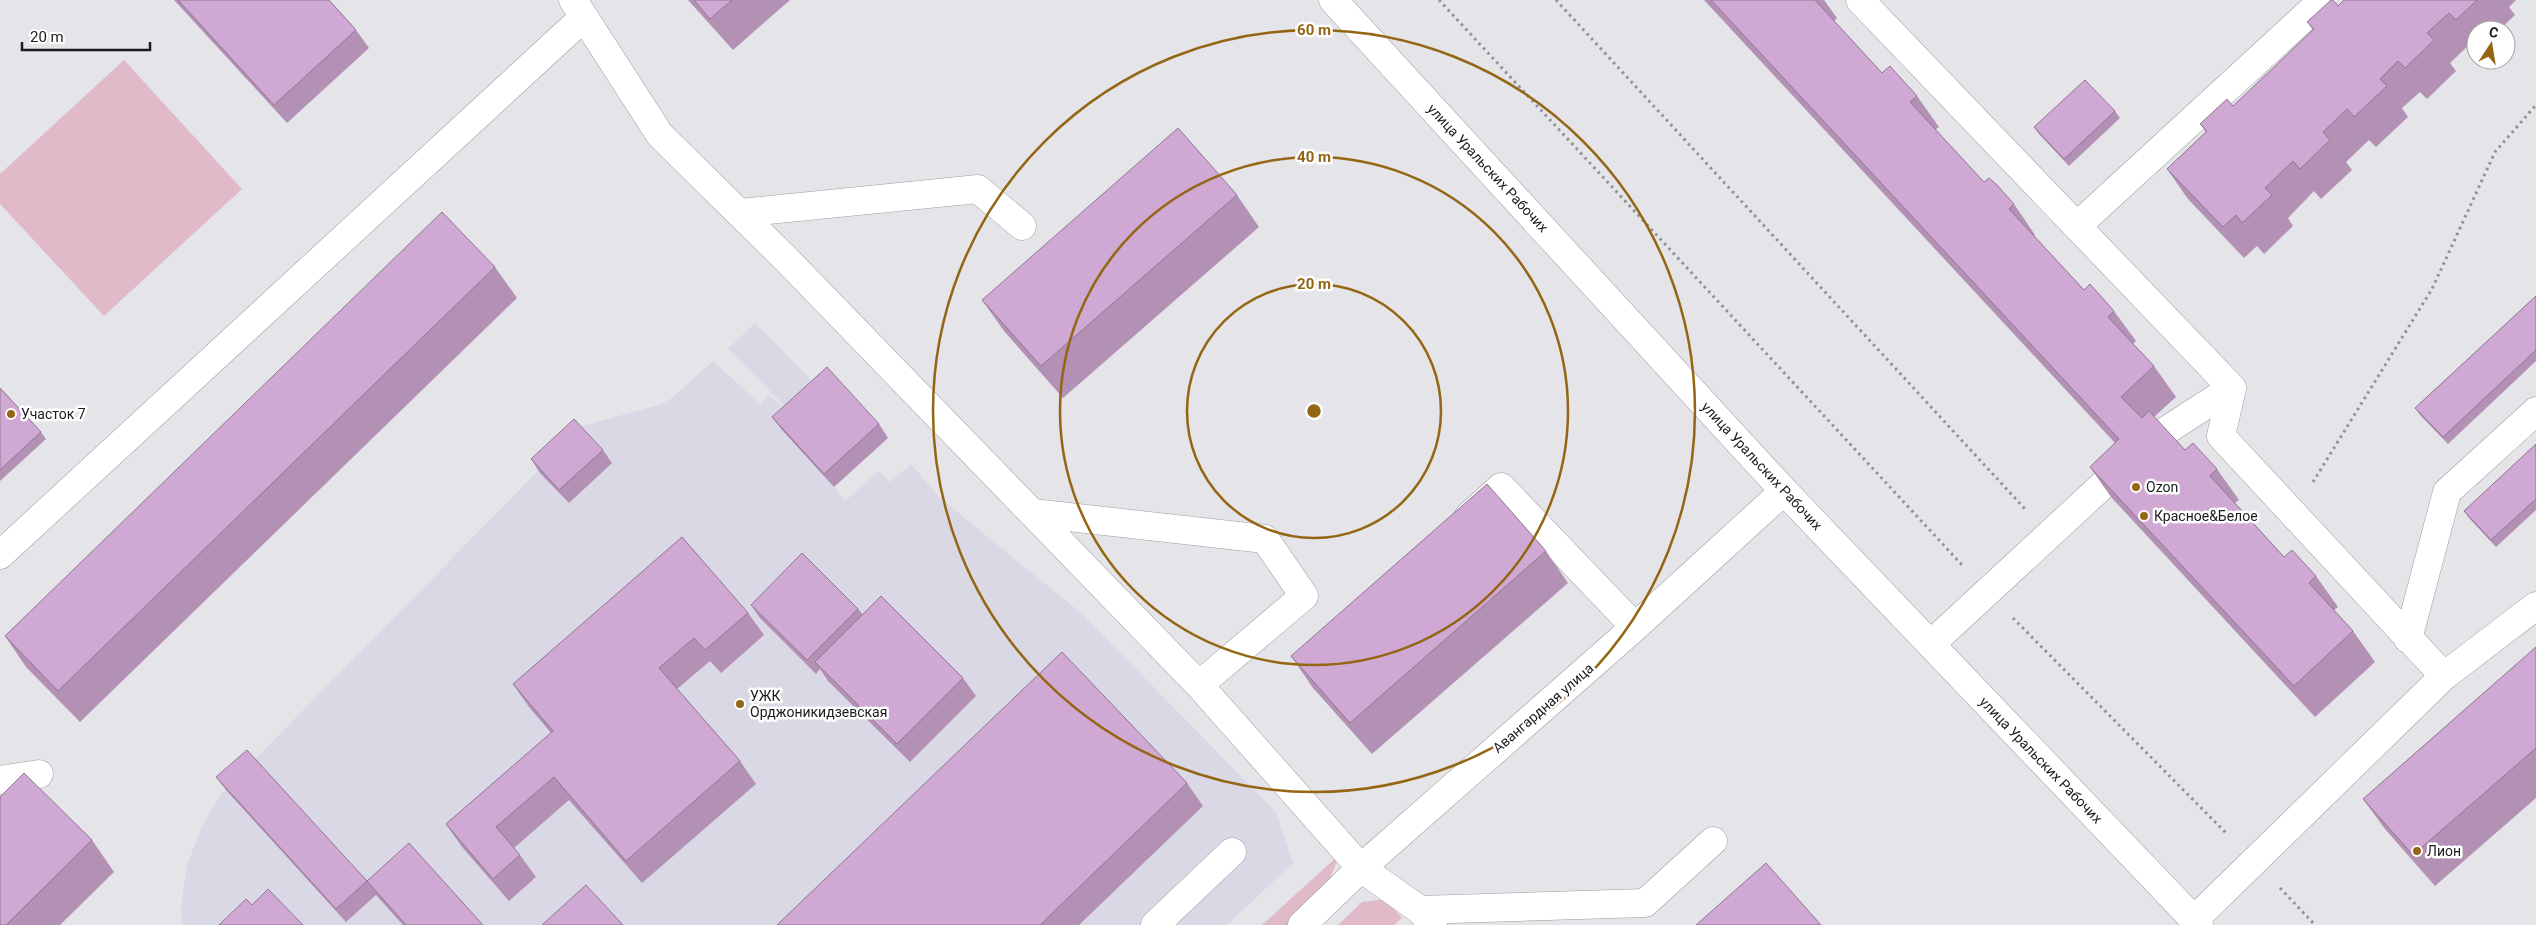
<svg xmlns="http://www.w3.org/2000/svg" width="2536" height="925" viewBox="0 0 2536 925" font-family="Roboto,sans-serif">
	<rect width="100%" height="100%" fill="#e5e4e9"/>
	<path fill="#dad8e4" d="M755,323L821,390L795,416L728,349Z
		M713,361L760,404L769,395L794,419L837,380L888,438L834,487L845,501L879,471L890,482L911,464L939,497L1082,614L1276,812L1293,863L1227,925H183L181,908L187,865L202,826L221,794L582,426L666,403Z"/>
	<path fill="#e0bac9" d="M124,60L242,189L104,316L0,204V174Z
		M1340,854L1329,881L1289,925H1262Z
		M1385,899L1402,918L1394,925H1338L1362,902Z"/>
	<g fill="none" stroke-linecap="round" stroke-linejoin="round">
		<defs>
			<path id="minor" d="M573,0L660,135L786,259L1199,685L1361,868L1420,910L1433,925
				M1333,0L1784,491L2199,925
				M1860,0L2232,388L2221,436L2444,676
				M740,213L978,189L1022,226
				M2077,226L2323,0
				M2153,439L2232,388
				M1033,513L1265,539L1304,596L1199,685
				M1468,517L1501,487L1635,627
				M0,555L584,17
				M2408,639L2447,492L2536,411
				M1931,644L2130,460
				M0,780L39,774
				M1420,910L1645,903L1713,841
				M2194,920L2444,676L2536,606
				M1155,925L1232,852
				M1302,925L1361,868L1635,627L1784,491"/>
		</defs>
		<use href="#minor" stroke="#9d9da1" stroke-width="29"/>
		<path stroke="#919195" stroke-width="3" stroke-dasharray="2.5 4" stroke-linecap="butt" d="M1439,0L1963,566
			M1556,0L2025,509
			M2313,482L2432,289L2495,152L2536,105
			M2013,618L2228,835
			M2280,888L2315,925"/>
		<use href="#minor" stroke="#fff" stroke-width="28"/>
	</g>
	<path fill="#b291b5" d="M174,0H329L356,30L369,48L287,123Z
		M688,0H790L733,50Z
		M1704,0H1824L1837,18L1834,21L1882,73L1917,96L1939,127L1935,130L1984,182L2014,204L2035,235L2034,236L2084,290L2114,311L2136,341L2133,344L2154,366L2176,397L2154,417L2185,450L2217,469L2239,500L2235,503L2284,557L2316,576L2338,607L2334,610L2353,631L2375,662L2315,717L2111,497L2090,467L2115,443Z
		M2344,0H2516L2509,7L2515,15L2499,30H2476V49L2471,43L2450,63L2456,71L2427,99L2420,92L2402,108L2408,117L2376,147L2369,140L2346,162L2352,170L2321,199L2314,191L2288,218L2293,226L2264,254L2257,246L2244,258L2188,199L2167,169L2206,132L2200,124L2233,106L2313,30L2307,22L2338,6Z
		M2115,111L2120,118L2069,166L2039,134L2034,127Z
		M1237,195L1259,227L1063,398L1004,331L982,300Z
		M495,267L517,298L80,722L26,667L5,636Z
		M2536,296V361L2448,444L2420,415L2415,408Z
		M0,388L41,432L46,439L0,481Z
		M772,417L879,424L888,438L834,487L782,430Z
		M2536,444V510L2496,547L2469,518L2464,511Z
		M603,450L612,463L569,503L540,473L531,459Z
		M1546,551L1568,583L1372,754L1313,688L1291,656Z
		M751,605L858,609L863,615L963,678L976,696L910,762L828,681L820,669L816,674L760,618Z
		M748,613L764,635L721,673L710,661L677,689L740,761L756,784L642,883L569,800L514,848L520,855L536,877L509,901L462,847L446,824L551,733L529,707L513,684Z
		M2536,647V798L2435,886L2385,829L2363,799Z
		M216,777L367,881L483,925H403L376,895L346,922L226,790Z
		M1187,783L1203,806L1079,925H777Z
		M92,840L114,872L60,925H0Z"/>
	<path fill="#cfa9d3" stroke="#917694" d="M178,0H329L356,30L274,105Z
		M694,0H732L710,19Z
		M1711,0H1815L1882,73L1890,66L1917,96L1910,102L1984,182L1989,178L1996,184L2014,204L2009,209L2084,290L2090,284L2114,311L2108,317L2154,366L2121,397L2142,418L2149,411L2185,450L2193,443L2217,469L2210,476L2284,557L2292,550L2316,576L2309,583L2353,631L2294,686L2090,467L2119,439Z
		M2331,0H2333L2338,6L2344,0H2477L2456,20L2449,13L2427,33L2434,40L2405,68L2398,61L2380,79L2387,86L2354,117L2347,109L2323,132L2330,140L2300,169L2293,161L2265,188L2272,195L2242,223L2236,215L2223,227L2167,169L2207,131L2200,124L2227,99L2233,106L2314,29L2307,22Z
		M2085,80L2115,111L2064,159L2034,127Z
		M1178,128L1237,195L1041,366L982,300Z
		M442,212L495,267L58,691L5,636Z
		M2536,296V350L2443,437L2415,408Z
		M827,367L879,424L824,474L772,417Z
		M0,388L41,432L0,470Z
		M574,419L603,450L559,490L531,459Z
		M2536,444V499L2491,540L2464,511Z
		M1487,484L1546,551L1350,723L1291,656Z
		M682,537L748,613L705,650L694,638L659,668L740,761L626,861L554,777L496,827L520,855L493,879L446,824L553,731L513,684Z
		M802,553L858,609L807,660L751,605Z
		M881,596L963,678L897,744L815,662Z
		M2536,647V748L2413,855L2363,799Z
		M1062,652L1187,783L1040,925H777Z
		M247,750L367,881L409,843L483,925H406L367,881L336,909L216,777Z
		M24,773L92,840L6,925H0V797Z
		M1766,863L1821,925H1696Z
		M586,885L623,925H542Z
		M268,889L303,925H219L246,899L252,905Z"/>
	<g fill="none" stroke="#946614" stroke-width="2.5">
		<circle cx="1314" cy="411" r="127"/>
		<circle cx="1314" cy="411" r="254"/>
		<circle cx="1314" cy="411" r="381"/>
	</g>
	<g fill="#946614" stroke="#fff" stroke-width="2">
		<circle cx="11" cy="414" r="5"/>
		<circle cx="2136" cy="487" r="5"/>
		<circle cx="2144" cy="516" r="5"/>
		<circle cx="740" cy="704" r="5"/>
		<circle cx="2417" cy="851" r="5"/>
	</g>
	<g text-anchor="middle" stroke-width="5" stroke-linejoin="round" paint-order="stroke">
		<g font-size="14" fill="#1b1b1d" stroke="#fff">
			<text transform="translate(1488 168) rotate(47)" y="5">улица Уральских Рабочих</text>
			<text transform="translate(1762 466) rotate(47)" y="5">улица Уральских Рабочих</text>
			<text transform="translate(1543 708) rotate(-41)" y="5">Авангардная улица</text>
			<text transform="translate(2041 760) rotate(46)" y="5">улица Уральских Рабочих</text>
		</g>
		<g font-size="14" fill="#1b1b1d" stroke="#fff" text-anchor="start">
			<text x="21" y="419">Участок 7</text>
			<text x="2146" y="492">Ozon</text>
			<text x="2154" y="521">Красное&amp;Белое</text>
			<text x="750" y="701">УЖК<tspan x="750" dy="16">Орджоникидзевская</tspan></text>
			<text x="2427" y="856">Лион</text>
		</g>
	</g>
	<circle cx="1314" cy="411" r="8" fill="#946614" stroke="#fff" stroke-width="2.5"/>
	<g font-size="15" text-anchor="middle" font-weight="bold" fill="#946614" stroke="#fff" stroke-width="5" stroke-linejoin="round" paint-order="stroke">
		<text x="1314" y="35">60 m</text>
		<text x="1314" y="162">40 m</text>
		<text x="1314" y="289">20 m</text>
	</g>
	<g transform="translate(2491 45) rotate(12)"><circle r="24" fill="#ffffff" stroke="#a4a4a5"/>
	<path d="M0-4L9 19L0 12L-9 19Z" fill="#946614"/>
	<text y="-8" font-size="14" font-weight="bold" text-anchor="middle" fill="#1b1b1d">С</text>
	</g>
	<path d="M22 42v8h128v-8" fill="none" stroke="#1b1b1d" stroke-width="2.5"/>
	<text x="30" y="42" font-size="15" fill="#1b1b1d" stroke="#ffffff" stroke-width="4" paint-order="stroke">20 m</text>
</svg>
